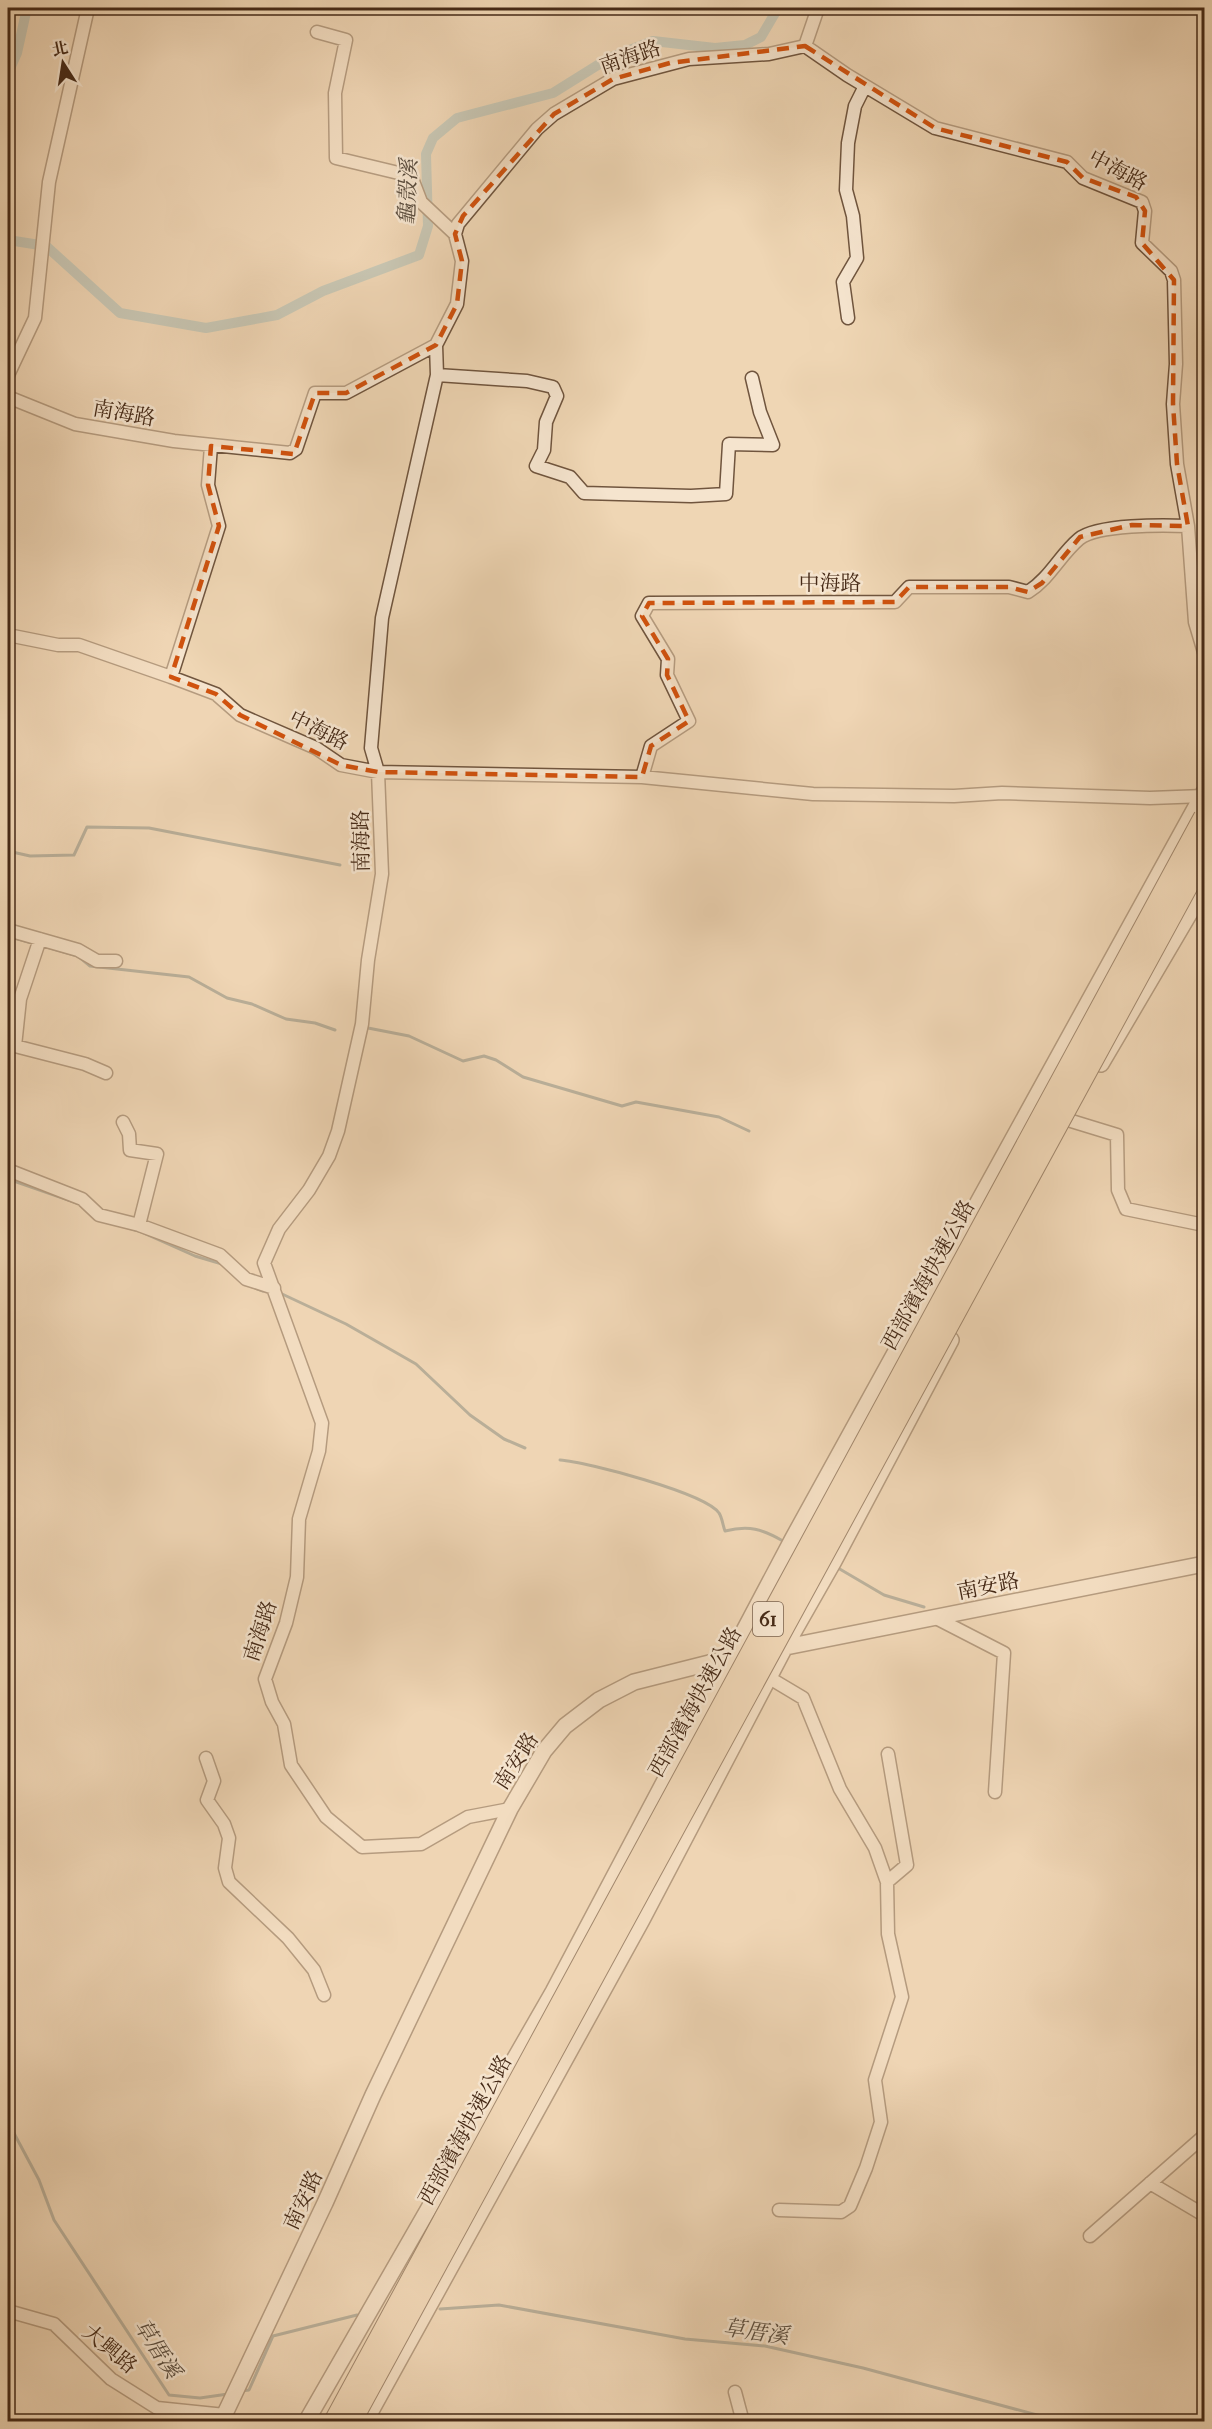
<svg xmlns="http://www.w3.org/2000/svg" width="1212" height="2429" viewBox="0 0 1212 2429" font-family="'IM FELL French Canon','Noto Serif TC',serif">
	<rect width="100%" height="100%" fill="#efd6b4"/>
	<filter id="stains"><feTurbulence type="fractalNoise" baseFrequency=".00333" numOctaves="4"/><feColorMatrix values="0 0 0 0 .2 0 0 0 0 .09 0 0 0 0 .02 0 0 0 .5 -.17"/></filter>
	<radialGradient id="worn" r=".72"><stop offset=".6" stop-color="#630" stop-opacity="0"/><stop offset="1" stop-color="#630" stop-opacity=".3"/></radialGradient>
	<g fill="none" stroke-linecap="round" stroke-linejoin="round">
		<path stroke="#797f75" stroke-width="3" d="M8,851L30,856L74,855L87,827L149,828L340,865
			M8,936L32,943
			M43,946L78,956L90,966L189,977L227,998L252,1004L286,1019L315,1023L335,1030
			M368,1028L409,1036L463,1061L484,1056L496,1060L523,1077L622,1106L636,1102L719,1117L749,1131
			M8,1179L77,1203
			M105,1221L139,1231L195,1256L222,1264
			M250,1286L263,1291
			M280,1293L346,1324L416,1364L470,1415L504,1439L525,1448
			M560,1460C587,1462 705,1493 719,1513C722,1517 723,1526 725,1531C749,1525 762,1529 783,1541
			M838,1568L884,1595L924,1607
			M8,2122L39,2180L54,2220L169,2395L200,2398L228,2394
			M440,2309L499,2305L685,2339L765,2346L863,2368L1063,2422
			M241,2391L249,2390L273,2336L357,2315"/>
		<path stroke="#9bb7b4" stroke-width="10" d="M8,73L17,53L27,8
			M8,240L46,246L120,313L206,328L277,315L323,291L419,255L428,226L426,154L433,138L457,118L553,93L609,58L653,41L715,48L745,45L761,37L778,8"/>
		<defs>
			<path id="minor" d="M317,32L346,40L335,93L336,158L411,176L421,202L455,234
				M805,46L847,75L935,128L1067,162L1083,178L1142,202L1145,211L1142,243L1171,271L1174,280L1176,364L1173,404L1177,464L1188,526L1195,622L1204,652
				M848,318L843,282L857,258L853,216L846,190L848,143L855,106L865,86
				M8,375L35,318L49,182L88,8
				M437,375L527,381L553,387L557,396L546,422L544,450L536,466L570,477L584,493L691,496L726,494L729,444L773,445L760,412L752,378
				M8,397L75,424L174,441L290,453L296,449L315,393H346L436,345
				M8,635L58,645H79L171,677L216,694L240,715L316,748L341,765L378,772L642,777L813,794L954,796L1002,793L1150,798L1204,796
				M171,677L219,526L208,485L211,446
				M642,777L651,746L689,721L667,675L668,659L642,616L649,603L895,602L909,587H1009L1028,592C1050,578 1060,555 1079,539C1097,524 1164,525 1188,526
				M8,930L78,950L97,961H116
				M40,939L20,999L15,1046L85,1064L106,1073
				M1068,1120L1117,1135L1118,1190L1126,1209L1204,1225
				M123,1122L129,1134L130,1150L157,1154L139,1225
				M8,1170L82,1199L99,1215L139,1225L220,1255L246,1279L274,1288
				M936,1618L1004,1653L995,1792
				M761,1673L803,1698L840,1789L875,1848L887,1882L888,1934L902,1997L875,2080L881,2122L866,2168L850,2206L841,2212L779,2210
				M206,1758L214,1781L207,1800L224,1824L229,1838L225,1868L229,1882L288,1938L314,1970L324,1995
				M510,1809L468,1817L421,1844L362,1847L326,1817L291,1765L284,1724L272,1702L265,1679L286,1623L297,1577L299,1519L319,1451L322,1423L264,1263L279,1229L309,1190L329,1156L338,1131L362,1024L368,960L382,874L378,772L371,748L382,618L437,375L436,345L457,304L462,261L455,234L458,224L537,129L554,114L613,79L689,59L769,54L805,46L818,8
				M887,1882L907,1865L888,1754
				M1150,2183L1204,2215
				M1090,2236L1204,2136
				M8,2311L54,2324L111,2379L157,2408L225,2415
				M735,2392L743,2422"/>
			<path id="tertiary" d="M1101,1064L1204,889
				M781,1648L1204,1564
				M221,2422L325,2203L373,2095L510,1809L544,1751L565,1726L599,1700L634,1682L737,1656
				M306,2422L553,1992L793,1538L1204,792
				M365,2422L642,1920L785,1647L834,1561L951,1340"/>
		</defs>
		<use href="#minor" stroke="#70553e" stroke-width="15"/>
		<use href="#tertiary" stroke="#70553e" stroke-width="18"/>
		<use href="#minor" stroke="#f5e4ce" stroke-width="12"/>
		<use href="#tertiary" stroke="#f5e4ce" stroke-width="15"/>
		<defs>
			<path id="trunk-bridge" d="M334,2422L1204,817
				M351,2422L1204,856"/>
		</defs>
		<use href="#trunk-bridge" stroke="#462a17" stroke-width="22" stroke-linecap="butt"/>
		<use href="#trunk-bridge" stroke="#efd6b4" stroke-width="20"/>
	</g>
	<path d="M0 0H1212V2429H0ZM805,46L935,128L1067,162L1083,178L1136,197L1145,211L1142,243L1174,280L1173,404L1177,464L1188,526L1132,525L1080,537L1042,583L1028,592L1009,587H909L895,602L649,603L642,616L668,659L667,675L689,721L651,746L642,777L378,772L341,765L240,715L216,694L171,677L219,526L208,485L211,446L294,454L315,393H346L436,345L457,304L462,261L455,234L463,216L554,114L613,79L670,63Z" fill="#efd6b4" fill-opacity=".55" fill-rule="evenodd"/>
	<path fill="none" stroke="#d0520e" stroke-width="4.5" stroke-dasharray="12 8" stroke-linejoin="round" d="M805,46L935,128L1067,162L1083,178L1136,197L1145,211L1142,243L1174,280L1173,404L1177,464L1188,526L1132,525L1080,537L1042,583L1028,592L1009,587H909L895,602L649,603L642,616L668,659L667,675L689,721L651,746L642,777L378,772L341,765L240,715L216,694L171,677L219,526L208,485L211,446L294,454L315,393H346L436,345L457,304L462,261L455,234L463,216L554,114L613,79L670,63Z"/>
	<g text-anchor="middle" stroke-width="5" stroke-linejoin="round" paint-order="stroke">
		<rect fill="#f5e4ce" stroke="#7a624e" stroke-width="1.5" x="753" y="1602" width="30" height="34" rx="4.5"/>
		<g font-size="20" font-weight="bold" fill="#462a17">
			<text x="768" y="1626">61</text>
		</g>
		<g font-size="21" fill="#462a17" stroke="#f5e4ce">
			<text transform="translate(630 57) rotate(-19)" y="7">南海路</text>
			<text transform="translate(1118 170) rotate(28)" y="7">中海路</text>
			<text transform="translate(124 413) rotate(10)" y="7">南海路</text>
			<text x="830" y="590">中海路</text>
			<text transform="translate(319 730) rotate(26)" y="7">中海路</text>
			<text transform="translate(361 841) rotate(-91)" y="7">南海路</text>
			<text transform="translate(928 1275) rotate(-61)" y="7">西部濱海快速公路</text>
			<text transform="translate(988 1586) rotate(-11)" y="7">南安路</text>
			<text transform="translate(260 1631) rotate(-72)" y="7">南海路</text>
			<text transform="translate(695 1702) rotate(-61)" y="7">西部濱海快速公路</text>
			<text transform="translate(516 1761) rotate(-57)" y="7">南安路</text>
			<text transform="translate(465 2130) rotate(-61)" y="7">西部濱海快速公路</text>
			<text transform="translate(303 2200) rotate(-65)" y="7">南安路</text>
			<text transform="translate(110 2349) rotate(40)" y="7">大興路</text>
		</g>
		<g font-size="22" font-style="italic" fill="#5b4d3e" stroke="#f5e4ce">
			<text transform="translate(407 192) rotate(-88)" y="8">龜殼溪</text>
			<text transform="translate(756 2331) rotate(8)" y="8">草厝溪</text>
			<text transform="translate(158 2348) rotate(57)" y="8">草厝溪</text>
		</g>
	</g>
	<rect width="1212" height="2429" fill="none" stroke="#efd6b4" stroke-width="30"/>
	<rect x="9" y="9" width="1194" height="2411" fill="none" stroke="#462a17" stroke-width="3"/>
	<rect x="15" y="15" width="1182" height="2399" fill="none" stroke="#462a17" stroke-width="1.5"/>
	<g transform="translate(63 63) rotate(348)" stroke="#f5e4ce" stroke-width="4.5" paint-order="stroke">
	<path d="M0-4.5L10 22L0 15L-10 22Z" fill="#462a17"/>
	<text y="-9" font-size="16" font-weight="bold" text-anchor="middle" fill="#462a17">北</text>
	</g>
	<rect width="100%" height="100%" filter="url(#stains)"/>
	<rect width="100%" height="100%" fill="url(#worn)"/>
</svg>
